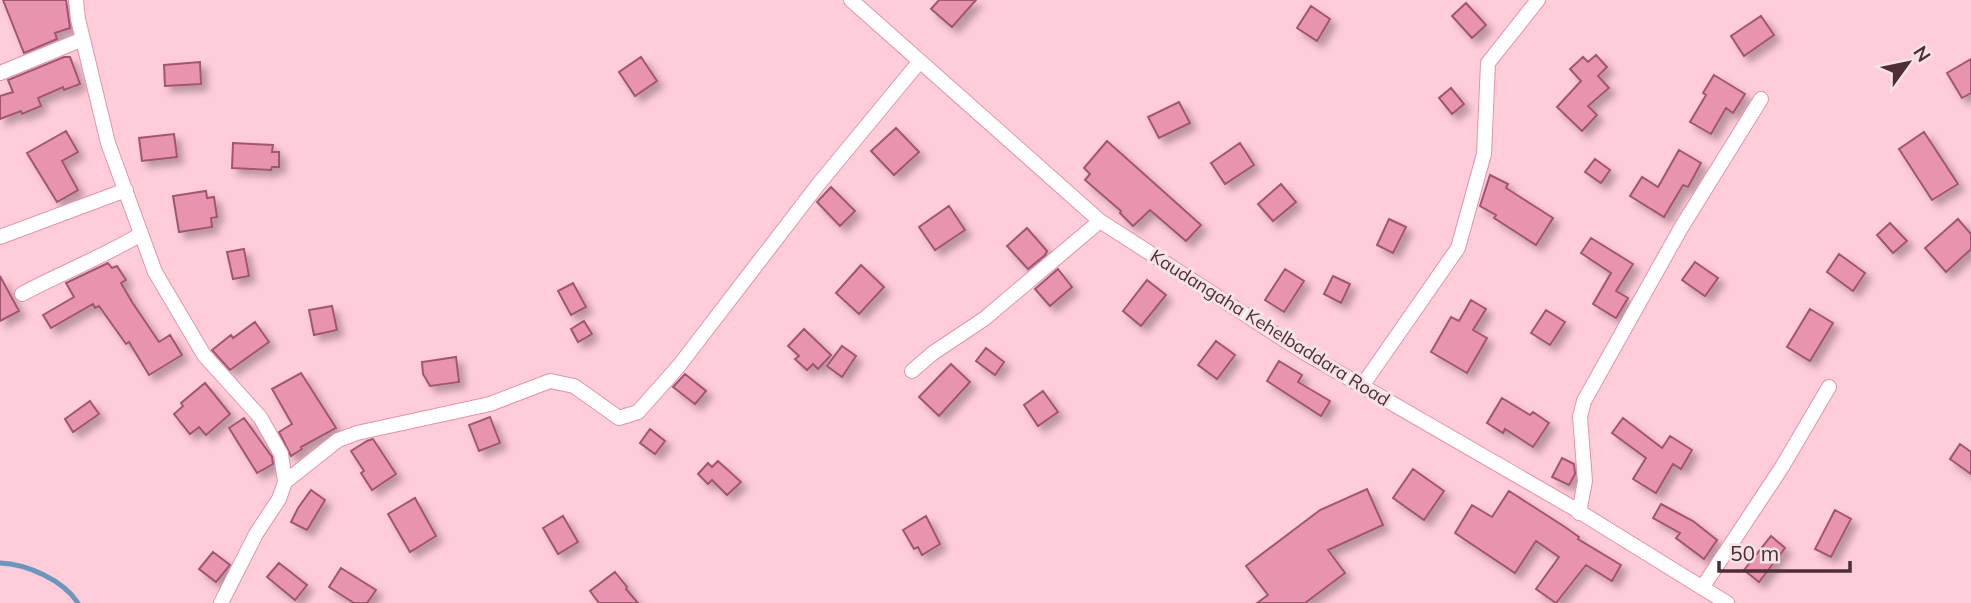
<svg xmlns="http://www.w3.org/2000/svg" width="1971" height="603" viewBox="0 0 1971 603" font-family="Mulish,sans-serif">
	<defs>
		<filter id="shadow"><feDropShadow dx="6" dy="6" stdDeviation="3.5" flood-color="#0004"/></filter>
	</defs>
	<rect width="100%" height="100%" fill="#ffccd9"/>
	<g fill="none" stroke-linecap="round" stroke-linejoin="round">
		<path stroke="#6b97be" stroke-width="5" d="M0,563C27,564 63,580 78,603"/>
	</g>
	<path fill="#e994ae" stroke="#a0576f" stroke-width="2" filter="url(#shadow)" d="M3,0H66L70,28L55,33L57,39L24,53Z
		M939,0H976L952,27L931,9Z
		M1466,3L1486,25L1472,38L1452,16Z
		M1311,6L1330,19L1317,41L1297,28Z
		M1761,16L1774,35L1744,56L1731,36Z
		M1596,55L1607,67L1598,76L1609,88L1588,106L1597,115L1582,131L1557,107L1581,81L1570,69L1583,57L1588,62Z
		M64,57H70L80,84L64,90L63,87L38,98L41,106L22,114L21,111L0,119V96L13,92L8,80Z
		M641,57L657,81L635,96L619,72Z
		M1971,59V93L1962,98L1947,73Z
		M200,62L201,84L165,86L164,65Z
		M1714,75L1745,94L1733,113L1726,108L1711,134L1690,122L1706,95L1703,93Z
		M1451,88L1464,104L1452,114L1439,98Z
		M1179,102L1190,123L1159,138L1148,117Z
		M896,128L919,152L894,175L871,151Z
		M66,131L78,152L62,161L78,190L57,202L27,153Z
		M1924,132L1958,184L1932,200L1899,149Z
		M174,134L177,157L142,161L139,138Z
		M1107,141L1201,225L1186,241L1150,210L1133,226L1120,213L1121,211L1085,180L1090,174L1084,168Z
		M233,143L273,145L272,152H279V167H272L271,170L232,168Z
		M1240,143L1254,165L1225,184L1211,163Z
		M1679,150L1701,163L1688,187L1683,185L1664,217L1630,196L1642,177L1658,187Z
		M1595,159L1610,170L1601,183L1585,172Z
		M1490,175L1508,184L1506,188L1553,218L1536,245L1494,218L1496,215L1480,206Z
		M1281,184L1296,202L1273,221L1258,204Z
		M831,187L855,211L840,226L817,202Z
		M206,191L207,198L214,197L217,217L211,218L212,227L179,232L173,196Z
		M949,206L965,230L935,250L919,227Z
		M1389,219L1406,227L1393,253L1377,245Z
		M1958,219L1971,234V249L1946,272L1925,248Z
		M1890,223L1907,241L1893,253L1877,235Z
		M1027,228L1047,251L1045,255L1028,269L1007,246Z
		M1591,238L1633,264L1616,291L1628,298L1616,318L1593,304L1611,273L1581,253Z
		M244,249L249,276L233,279L227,252Z
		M1839,254L1865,273L1853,291L1827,272Z
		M1695,262L1718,278L1705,296L1682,280Z
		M108,263L112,268L117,266L126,280L121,283L132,302L159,342L170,335L182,355L149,375L129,342L126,344L99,306L95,308L93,304L51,328L43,315L74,297L66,283Z
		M861,265L884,287L859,314L836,293Z
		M1058,269L1072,287L1050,306L1035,289Z
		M1285,269L1304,281L1284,312L1265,300Z
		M0,276L19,311L0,321Z
		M1333,276L1350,284L1341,303L1324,294Z
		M1147,280L1166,295L1141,326L1123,311Z
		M573,283L586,307L571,315L558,291Z
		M1471,300L1486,309L1473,330L1487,338L1467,373L1431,352L1451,317L1459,321Z
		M332,306L337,330L314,335L309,310Z
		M1810,309L1833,323L1810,361L1787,347Z
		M1546,310L1565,322L1550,345L1531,333Z
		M584,321L592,334L578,342L571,329Z
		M255,322L269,342L230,370L212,350L231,335L233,338Z
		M804,329L831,355L818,369L813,364L807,370L795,359L799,356L788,346Z
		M1216,341L1235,355L1217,379L1198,365Z
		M842,346L856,356L842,377L827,366Z
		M986,348L1004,362L995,375L976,361Z
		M456,357L459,382L430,386L423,374L422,362Z
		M1279,361L1302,375L1298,382L1330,401L1321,416L1267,381Z
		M951,364L970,382L939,416L919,397Z
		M301,373L336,428L301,447L302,449L291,456L279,432L292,424L272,389Z
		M685,374L706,391L695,404L673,387Z
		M205,383L230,414L206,435L199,427L190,434L174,414L183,406L181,403Z
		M1043,391L1058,412L1038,426L1024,405Z
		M1502,398L1530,415L1533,412L1549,423L1533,447L1505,429L1503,433L1487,423Z
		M90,401L99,414L73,432L65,419Z
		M490,417L500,443L479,451L469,425Z
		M244,418L272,457L273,464L257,473L229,428Z
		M1623,418L1662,448L1670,436L1692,450L1681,469L1673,464L1656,493L1633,479L1646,458L1612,433Z
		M650,429L665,441L655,454L640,443Z
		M373,439L396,474L372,490L361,473L364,471L351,451L367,441Z
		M1960,444L1971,452V474L1950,459Z
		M1562,458L1574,464L1575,474L1569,485L1552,477Z
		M718,461L741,482L727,495L712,480L708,484L698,474L708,463L712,467Z
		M1413,469L1444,491L1424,520L1393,498Z
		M1367,489L1383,525L1328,550L1345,573L1305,603H1257L1268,595L1246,566L1320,510Z
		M311,490L325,500L307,530L291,522L298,508Z
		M1509,491L1565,527L1579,537L1578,539L1621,565L1612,581L1586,565L1556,603L1536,589L1559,557L1536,541L1515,573L1455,533L1472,505L1492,517Z
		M415,498L436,536L410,552L388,514Z
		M1661,504L1693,521L1717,540L1704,559L1676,538L1680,533L1653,518Z
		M1835,510L1851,519L1831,557L1815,549Z
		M563,516L578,542L558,554L543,528Z
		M926,516L940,544L922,555L918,547L914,549L903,530Z
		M1771,536L1785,548L1759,582L1744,570Z
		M213,552L230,565L216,582L199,569Z
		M279,563L307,585L295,600L267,577Z
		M341,568L376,590L367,603H354L329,587Z
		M615,572L627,587L626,589L638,603H599L590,591Z"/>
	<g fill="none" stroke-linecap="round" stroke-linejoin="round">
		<defs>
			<path id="street" d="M76,0L78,19L108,143L155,272L204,355L260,417L281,454L285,482L279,499L256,534L221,603
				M851,0L1100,221L1305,353L1575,509L1727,603
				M0,73L83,39
				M0,237L126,190
				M22,294C61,273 103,257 141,234
				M912,371L933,353L984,319L1100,221
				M1362,386L1458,248L1484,154L1488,63L1538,0
				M285,482L338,440L357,433L490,404L550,381L574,386L619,418L638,412L678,367L817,186L920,61
				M1579,513L1585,481L1580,417L1584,401L1681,228L1761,99
				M1702,588L1782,467L1829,387"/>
		</defs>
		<use href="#street" stroke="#e393ab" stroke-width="16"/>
		<use href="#street" stroke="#fff" stroke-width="14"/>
	</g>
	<g text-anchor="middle" stroke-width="6" stroke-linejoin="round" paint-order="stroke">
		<g font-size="18" fill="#4e2d37" stroke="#f5e3e8">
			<text transform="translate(1270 328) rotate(32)" y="6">Kaudangaha Kehelbaddara Road</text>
		</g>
	</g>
	<g transform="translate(1908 63) rotate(57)" stroke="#f5e3e8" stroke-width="5" paint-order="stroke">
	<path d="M0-5L12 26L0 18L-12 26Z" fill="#4e2d37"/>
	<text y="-10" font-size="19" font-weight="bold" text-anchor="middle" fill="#4e2d37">N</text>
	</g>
	<path d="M1719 561v10h131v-10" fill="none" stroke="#4e2d37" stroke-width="3.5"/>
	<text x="1730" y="561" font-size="21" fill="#4e2d37" stroke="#f5e3e8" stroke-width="5" paint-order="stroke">50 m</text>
</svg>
